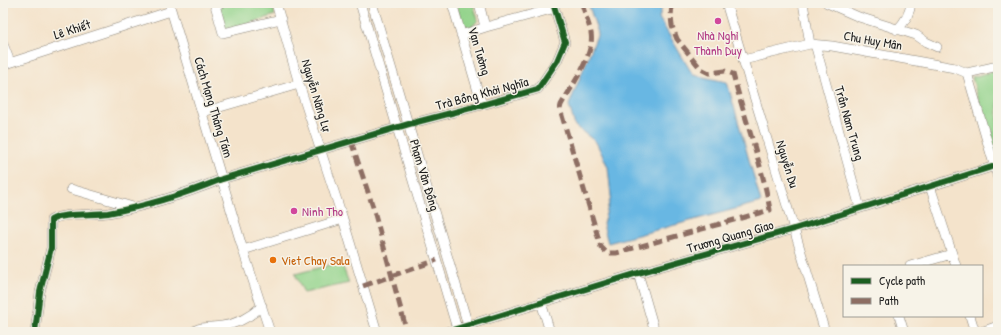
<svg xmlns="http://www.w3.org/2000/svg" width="1001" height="335" viewBox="0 0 1001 335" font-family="'Patrick Hand',sans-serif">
	<rect width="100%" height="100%" fill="#f7f3e8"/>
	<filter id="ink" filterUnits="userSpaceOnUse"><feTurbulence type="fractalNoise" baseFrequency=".025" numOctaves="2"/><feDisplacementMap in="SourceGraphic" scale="8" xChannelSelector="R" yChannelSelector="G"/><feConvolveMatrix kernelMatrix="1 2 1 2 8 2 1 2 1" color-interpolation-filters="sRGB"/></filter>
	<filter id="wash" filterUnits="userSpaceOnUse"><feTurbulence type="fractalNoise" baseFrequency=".012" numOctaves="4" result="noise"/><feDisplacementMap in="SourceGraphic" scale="16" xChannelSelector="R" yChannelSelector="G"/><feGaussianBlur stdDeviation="0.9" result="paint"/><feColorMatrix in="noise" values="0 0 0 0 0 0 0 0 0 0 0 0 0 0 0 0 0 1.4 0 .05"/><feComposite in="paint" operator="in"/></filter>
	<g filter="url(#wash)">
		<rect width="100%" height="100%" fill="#f4e3cb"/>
		<path fill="#92d38a" stroke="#577853" d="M215,3H272L275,15L224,32Z
			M456,3H473L478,20L471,28L462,25Z
			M998,70V150L993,152L972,77Z
			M341,262L349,283L304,293L295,274Z"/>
		<path fill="#68b7e3" stroke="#426a80" d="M588,3H663L659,18L693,75L727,82L761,202L608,243L603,224L611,196L608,167L596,142L575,126L569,105L598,33Z"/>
	</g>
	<g filter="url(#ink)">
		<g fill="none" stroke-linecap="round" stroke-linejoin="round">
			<defs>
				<path id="minor" d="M169,3L243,250L270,332
					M221,3L215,5L223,33L281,19
					M276,3L299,84L343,219L377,332
					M360,3L458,332
					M372,3L470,332
					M452,3L482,105
					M479,3L485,27
					M726,3L825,332
					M803,3L810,44
					M827,3L859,17L916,35L926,42L937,47
					M897,30C904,23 910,13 911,3
					M461,35L486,27L555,8
					M3,44L10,62
					M815,44L860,208
					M743,60L810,44L832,46L955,68L967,73L998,66
					M3,65L171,11
					M967,73L998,178
					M203,112L299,84
					M930,186L956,266
					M71,189L133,207
					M243,250L343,219
					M910,266L952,254
					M638,273L655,332
					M541,302L550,332
					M899,316L904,332
					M970,316L975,332
					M35,332L40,292L51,248V220L53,219C64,213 93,215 108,213C147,206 185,194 222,179L409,124L482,105L538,89L557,61L565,42L553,3
					M195,332L196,330C204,326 213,328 222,326C238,324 250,317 262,306
					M446,332L638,273L794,229L998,165
					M981,332L998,326"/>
			</defs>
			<use href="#minor" stroke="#888074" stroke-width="10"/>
			<use href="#minor" stroke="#fff" stroke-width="9"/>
			<path stroke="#8d6e63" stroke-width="5" stroke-dasharray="10 5" stroke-linecap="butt" d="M582,3C584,13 589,23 591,33C595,54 571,87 561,105L560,109L601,247L607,253H616L770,210C762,164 745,120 733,74L725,71L709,73L701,69L677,39L672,26L671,17L672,3
				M351,141L373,207L407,332
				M363,286L437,260"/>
			<defs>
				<path id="cycleway" d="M35,332L40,292L51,248V220L53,219C64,213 93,215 108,213C147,206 185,194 222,179L409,124L482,105L538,89L557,61L565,42L553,3
					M446,332L638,273L794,229L998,165"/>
			</defs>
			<use href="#cycleway" stroke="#f7f3e8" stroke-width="8"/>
			<use href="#cycleway" stroke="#1b5e20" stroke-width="6"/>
		</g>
	</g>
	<g fill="#d1479c" stroke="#f7f3e8" stroke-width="1.5">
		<circle cx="718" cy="21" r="4"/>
		<circle cx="294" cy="211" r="4"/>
	</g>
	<circle fill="#e8710a" stroke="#f7f3e8" stroke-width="1.5" cx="273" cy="260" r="4"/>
	<g text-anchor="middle" stroke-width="3" stroke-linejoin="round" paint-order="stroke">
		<g font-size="13" fill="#1c1c1c" stroke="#f7f3e8">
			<text transform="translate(72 29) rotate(-18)" y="5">Lê Khiết</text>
			<text transform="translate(873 40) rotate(10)" y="5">Chu Huy Mân</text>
			<text transform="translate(480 51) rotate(73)" y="5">Vạn Tường</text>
			<text transform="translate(482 93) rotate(-15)" y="5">Trà Bồng Khởi Nghĩa</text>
			<text transform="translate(317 95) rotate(73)" y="5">Nguyễn Năng Lự</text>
			<text transform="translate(214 107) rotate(73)" y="5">Cách Mạng Tháng Tám</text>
			<text transform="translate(850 123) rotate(74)" y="5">Trần Nam Trung</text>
			<text transform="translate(788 164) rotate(73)" y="5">Nguyễn Du</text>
			<text transform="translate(425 175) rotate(73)" y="5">Phạm Văn Đồng</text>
			<text transform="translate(730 236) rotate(-16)" y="5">Trương Quang Giao</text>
		</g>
		<g font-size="13" fill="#b23c85" stroke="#f7f3e8">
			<text x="718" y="40">Nhà Nghỉ<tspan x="718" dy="15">Thành Duy</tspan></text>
			<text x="302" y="216" text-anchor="start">Ninh Tho</text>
		</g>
		<g font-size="13" fill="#c56008" stroke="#f7f3e8" text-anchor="start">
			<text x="281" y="265">Viet Chay Sala</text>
		</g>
	</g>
	<rect width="1001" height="335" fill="none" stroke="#f7f3e8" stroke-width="16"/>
	<rect x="843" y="265" width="140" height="52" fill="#f7f3e8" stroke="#9f9d96"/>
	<rect x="851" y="278" width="20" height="6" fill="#1b5e20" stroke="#9f9d96"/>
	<text x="879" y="285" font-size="12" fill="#1c1c1c">Cycle path</text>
	<rect x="851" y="298" width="20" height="6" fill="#8d6e63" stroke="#9f9d96"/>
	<text x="879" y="305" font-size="12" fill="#1c1c1c">Path</text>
</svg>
